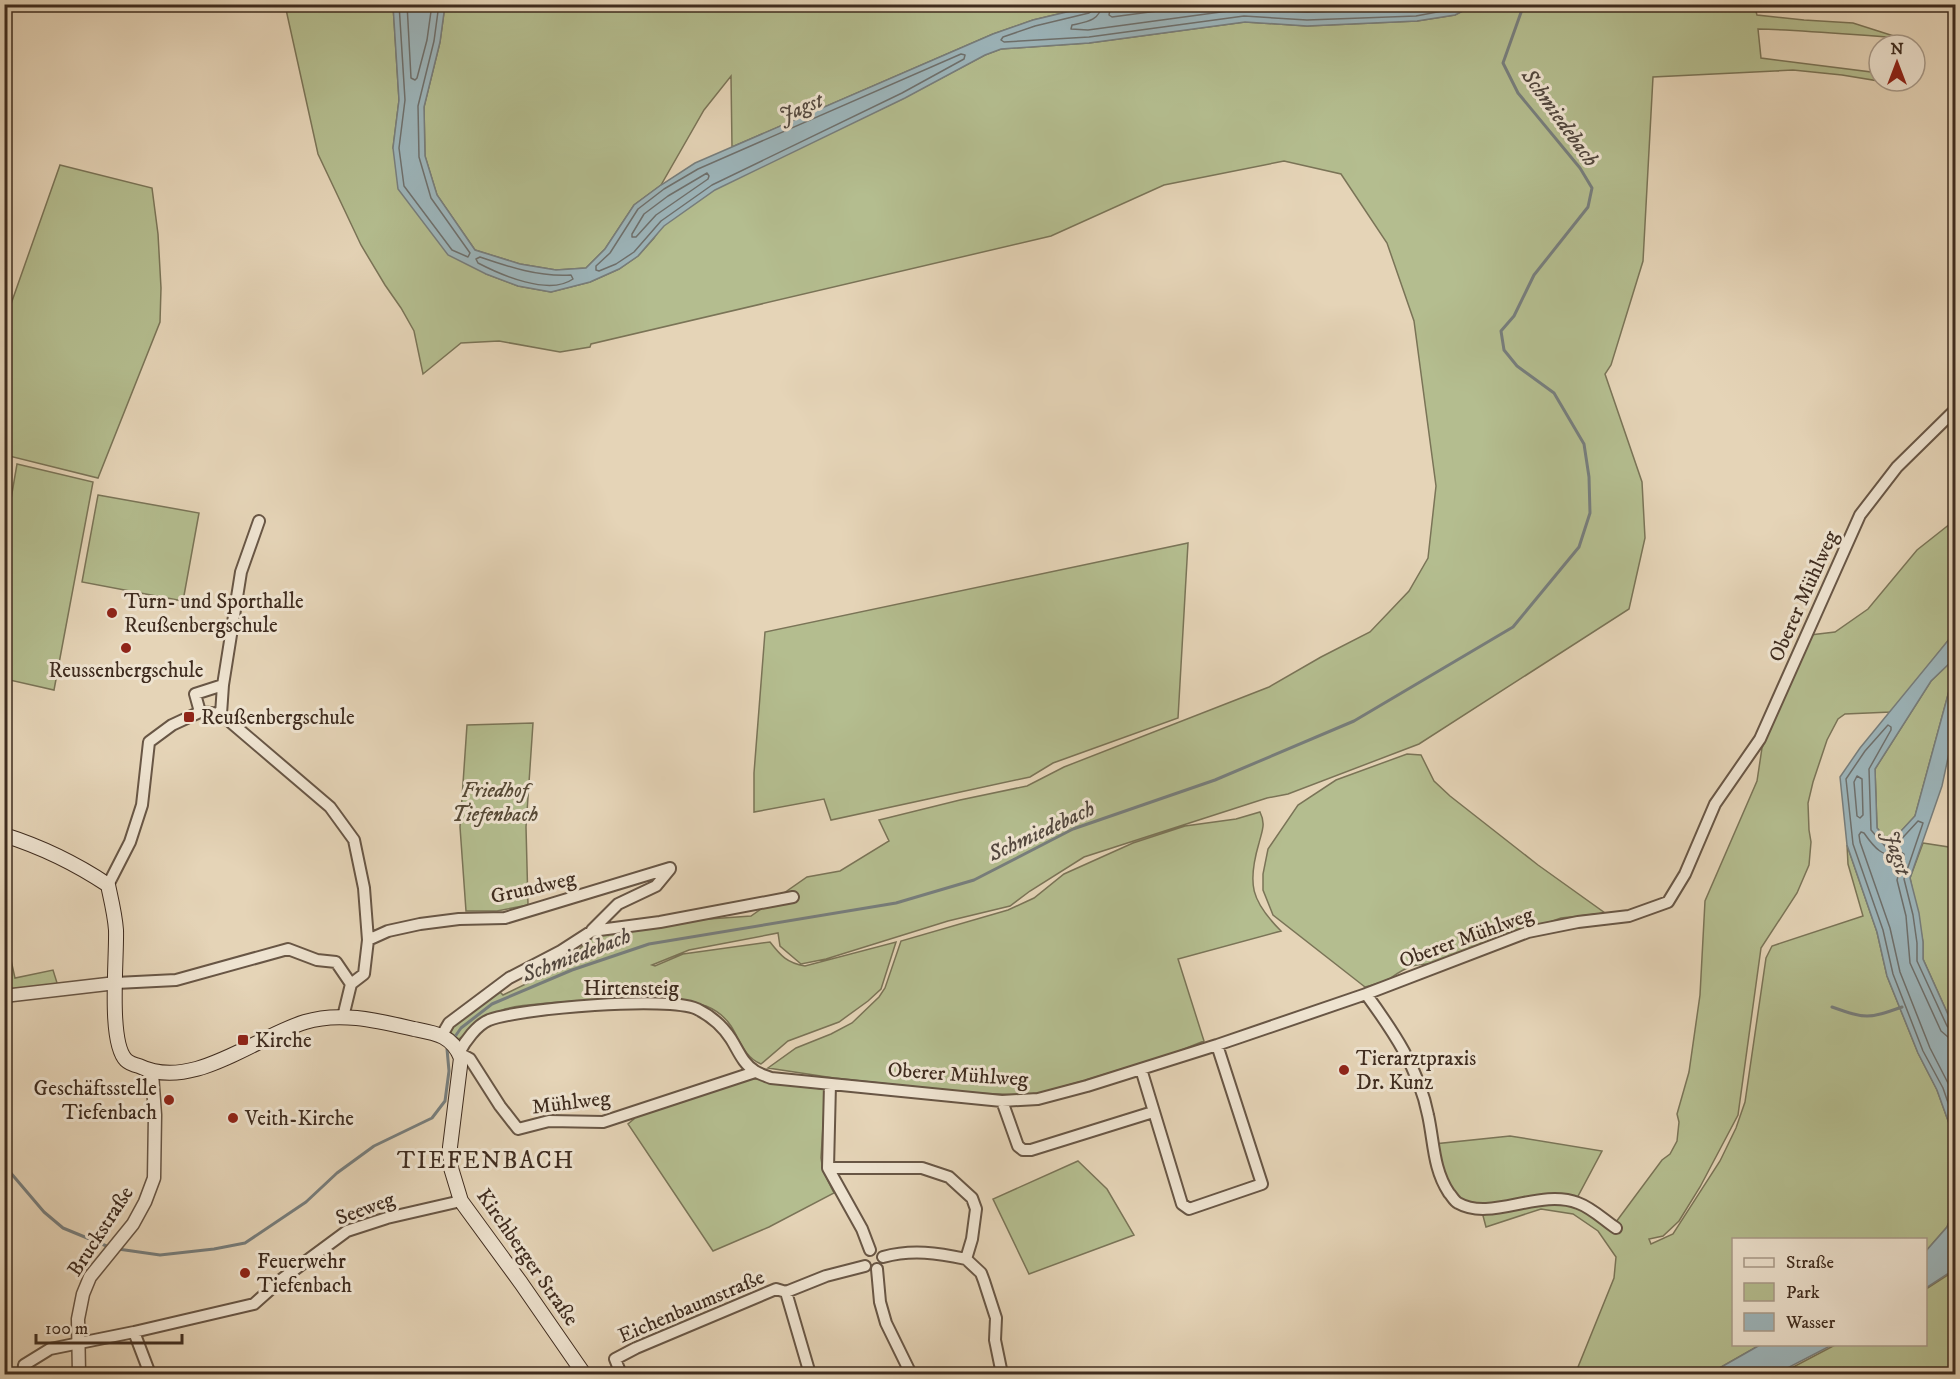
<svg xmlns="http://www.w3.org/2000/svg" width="1960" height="1379" viewBox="0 0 1960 1379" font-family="'IM FELL DW Pica',serif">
	<rect width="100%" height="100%" fill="#e5d4b7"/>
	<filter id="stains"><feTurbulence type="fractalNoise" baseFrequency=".00333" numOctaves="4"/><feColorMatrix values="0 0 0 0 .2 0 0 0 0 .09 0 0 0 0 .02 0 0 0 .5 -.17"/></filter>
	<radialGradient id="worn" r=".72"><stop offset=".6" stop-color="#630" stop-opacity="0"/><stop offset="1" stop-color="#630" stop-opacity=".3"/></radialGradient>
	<path fill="#b4bd8f" stroke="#7a7457" stroke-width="1.5" d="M1475,4L1754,5L1757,15L1804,20L1853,23L1900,38C1853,35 1806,30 1758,29L1761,58L1879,73V81L1842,75L1793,70L1653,77L1643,261L1611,365L1605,374L1642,482L1645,538L1629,609L1419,744L1288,794L1267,798L1084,857L1030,891L1010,906L948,921L826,959L801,964L780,946L778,933L689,950L652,965L655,966L683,954L770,942C781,956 787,963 805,966L896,942L881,989L868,1001L839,1022L788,1041L761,1064C744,1057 740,1040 731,1026C725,1017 716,1010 706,1006C680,995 534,1000 505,1009C487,1015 473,1027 459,1039L449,1031L470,1009L499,991L503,995L567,964L591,936L667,922L751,916L807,877L840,871L889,841L879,820L960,800L1027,786L1064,767L1269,687L1321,657L1370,632L1409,591L1428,558L1436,486L1414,321L1387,243L1341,174L1284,161L1164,185L1051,236L591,344L590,347L560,352L499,341L461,343L423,374L414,331L401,308L385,285L361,245L318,154L285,5H393L399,100L393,148L486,274L518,286L551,292L590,282L619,269L638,256L654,238L674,207L900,100L985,55L1001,49L1089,43L1245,22L1307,26L1417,21L1455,15Z
		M445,5H1149L1092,6L1033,20L993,34L732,147L731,76L704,110L661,185L634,205L605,249L586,268L556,270L520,264L475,250L437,195L425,156L424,107L440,42Z
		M60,165L152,188L158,234L161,288L160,322L98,478L5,455V321Z
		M17,464L93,482L54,690L5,679V534Z
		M98,495L199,513L183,601L82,582Z
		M1955,520V632L1891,712L1845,714L1838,719L1827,740L1813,782L1808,803L1809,830L1811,842L1809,865L1797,893L1761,948L1738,1115L1700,1187L1679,1221L1663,1236L1649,1239L1651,1244L1673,1234L1720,1161L1736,1128L1745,1102L1766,958L1772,946L1863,916L1848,864L1847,845L1877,932L1887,976L1918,1053L1937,1090L1955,1140V1207L1947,1227L1926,1251V1240H1734V1344L1760,1345L1709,1374H1577L1576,1372L1614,1278L1616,1257L1598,1231L1573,1214L1541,1209L1486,1227L1482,1212L1459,1198L1450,1191L1434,1144L1510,1136L1602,1151L1576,1200L1616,1222L1662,1160L1670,1154L1677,1141L1679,1122L1677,1114L1689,1072L1700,995L1705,901L1757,781L1762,748L1810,635L1835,632L1868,609L1917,550Z
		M1188,543L1178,718L1053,763L1030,777L831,820L824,799L754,812V773L765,632Z
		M1955,658V669L1915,816L1890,843L1877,828L1875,769L1931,681Z
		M533,723L526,827L528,905L497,911H466L460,827L467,725Z
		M1407,754L1421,755L1434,781L1450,796L1538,865L1605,913L1561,918L1430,964C1410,964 1404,969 1389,979C1382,983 1372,985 1365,987L1273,915L1263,890V874L1268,849L1298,805L1336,780Z
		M1260,812C1266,824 1262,831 1259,843C1247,884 1251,901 1281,931L1178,959L1204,1041L1174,1053L1086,1080L1040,1093L1021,1095L973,1093L834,1078L768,1068L796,1048L831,1034L852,1023L879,997L885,988L901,941L1008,910L1034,898L1064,874L1133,843L1185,826L1236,819Z
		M1923,843L1955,848V1030L1923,959V942L1910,878Z
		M4,947H8L15,978L53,970L58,986L5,993Z
		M743,1079H762L780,1084L823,1089L825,1093L821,1158L823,1171L834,1193L769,1227L713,1251L628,1124L634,1119V1114Z
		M1078,1161L1107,1189L1134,1235L1029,1274L993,1199Z
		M1955,1267V1374H1780L1835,1345L1926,1344V1289L1951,1273Z"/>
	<path fill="#9cb5bb" stroke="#777e7d" stroke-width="1.5" d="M393,5H445L440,42L424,107L425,156L437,195L475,250L520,264L556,270L586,268L605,249L634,205L661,185L695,163L993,34L1033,20L1092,6L1475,5L1455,15L1417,21L1307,26L1245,22L1089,43L1001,49L985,55L905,98L715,190L664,226L638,256L619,269L590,282L551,292L518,286L486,274L448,255L398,189L393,148L399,100Z
		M1955,632V658L1931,681L1875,769L1877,828L1890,843L1915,816L1955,669V725L1942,786L1910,878L1919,913L1923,942V959L1955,1030V1140L1937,1090L1918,1053L1887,976L1877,932L1847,845L1840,777L1860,748Z
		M1955,1207V1265L1949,1273L1926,1288V1251L1947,1227Z
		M1760,1345V1344L1832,1345L1776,1374H1709Z"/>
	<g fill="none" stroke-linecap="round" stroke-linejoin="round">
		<path stroke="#6e706d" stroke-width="1.5" d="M399,4L405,100L399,148L404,186L452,250L468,257L470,253L431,198L419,157L418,106L434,41L439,4
			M407,4L411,78L415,80L417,78L427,40L432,4
			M1094,4L1093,10L1089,13L1035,26L1003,37L1001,40L1004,42L1089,37L1244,16L1307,20L1416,16L1453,9L1462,4
			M1102,4C1100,21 1086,22 1072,25L1071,29L1088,30L1243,9L1307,12L1416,8L1437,4
			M1111,4L1109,15L1112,17L1210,4
			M961,54L965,55L964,59L902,93L712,185L661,221L634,252L616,264L599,271L596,270V266L610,253L638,209L664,189L698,169Z
			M707,173L709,176L708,179L656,215L636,237H632V234L644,214L668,196Z
			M480,257C509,267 539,277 571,275L573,279C549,296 501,275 478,263L476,259Z
			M1857,776L1862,779L1863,815L1860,818L1857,816L1854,782Z
			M1956,1030H1951L1947,1026L1917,961V943L1913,915L1904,879L1923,823L1918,821L1895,846L1891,848L1885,846L1871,830L1869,769L1891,730V727L1888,725L1865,751L1846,779L1853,844L1883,930L1893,974L1923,1051L1943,1088L1956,1126
			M1956,1038L1948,1037L1941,1031L1910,963L1906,916L1897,880L1904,854L1901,852C1884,861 1873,846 1864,833L1861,832L1859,835L1860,842L1890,928L1900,972L1930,1048L1949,1085L1956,1103"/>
		<path stroke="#777e7d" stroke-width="3" d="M1832,1007C1866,1019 1868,1019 1902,1007
			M454,1038L461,1028L492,1004L572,970L649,944L896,903L974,880L1073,829L1215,780L1354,721L1513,627L1579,547L1590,513L1589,477L1584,444L1554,393L1517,366L1504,350L1501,331L1514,316L1534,275L1588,207L1592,188L1580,168L1518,93L1503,63L1524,4
			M4,1165L44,1212L63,1228L109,1247
			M118,1249L160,1255L214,1249L245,1243L306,1202L337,1173L374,1146L432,1118L445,1101L449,1071L447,1049L449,1046"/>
		<defs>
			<path id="minor" d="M223,685L241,572L259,521
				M221,714L330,807L354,840L364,888L368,940
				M108,885L130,842L142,805L149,742L172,725L200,712L221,714L223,685L195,694L200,712
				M592,930L618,904L656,886L670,869
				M116,983L176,980L288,949L317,960L336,962L351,984L343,1017
				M351,984L364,974L368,940L388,931L420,924L459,919L505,918L670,868
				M1366,994C1393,1031 1419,1069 1428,1115C1434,1142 1433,1169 1449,1193C1452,1196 1454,1201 1458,1203C1491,1222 1539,1188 1578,1203C1592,1208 1604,1220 1616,1228
				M442,1035L449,1023L509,978L561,951L592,931L660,922L793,897
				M1141,1069L1182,1204L1189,1209L1262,1184L1217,1045
				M755,1072L603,1122L549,1121L518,1129L500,1106L470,1059L459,1053C465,1041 477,1025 489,1020C521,1008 669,996 697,1009C711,1016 722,1025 731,1039C738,1050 743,1064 755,1071C759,1074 766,1076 771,1078L1002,1101L1038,1099L1087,1086L1217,1045L1366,994L1528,932L1578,922L1629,916L1668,902L1685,874L1715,804L1760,739L1860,515L1897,467L1956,409
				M830,1084L828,1168L862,1229L870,1250
				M1002,1101L1018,1146L1023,1150H1031L1153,1112
				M828,1168H922L949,1177L972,1198L976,1209L972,1239L966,1259L981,1273L984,1281L996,1318L995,1340L1002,1374
				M883,1257C912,1249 938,1253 966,1259
				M877,1269L880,1302L886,1323L911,1374
				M786,1292L810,1374
				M134,1332L150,1374
				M23,1374L24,1365L50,1349L134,1332L254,1304L282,1279L347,1231L387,1218L461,1201
				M621,1374L615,1359L636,1348L776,1289L786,1292L826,1276L865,1266"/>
			<path id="tertiary" d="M4,996L116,983
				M79,1374L78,1319L83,1294L90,1277L133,1224L145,1202L154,1178L155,1115L152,1073"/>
			<path id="secondary" d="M4,835C42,847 75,863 108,885C111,899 115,915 116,930C117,958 108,1042 126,1060C129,1063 135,1065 139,1066C192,1092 255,1037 305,1022C340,1011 379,1021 414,1029C435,1033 452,1035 461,1058L450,1147L451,1168L461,1201L521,1283L584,1374"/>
		</defs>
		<use href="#minor" stroke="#685645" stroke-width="14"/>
		<use href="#tertiary" stroke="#685645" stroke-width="15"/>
		<use href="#secondary" stroke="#3f2c1f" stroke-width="16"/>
		<use href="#minor" stroke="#eee3d0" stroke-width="10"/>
		<use href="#tertiary" stroke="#eee3d0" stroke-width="12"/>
		<use href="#secondary" stroke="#eee3d0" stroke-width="14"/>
	</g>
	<g fill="#8f2418" stroke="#eee3d0" stroke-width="2">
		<circle cx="112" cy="613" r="6"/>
		<circle cx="126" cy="648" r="6"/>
		<rect x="183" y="711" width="12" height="12" rx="3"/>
		<rect x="237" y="1034" width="12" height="12" rx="3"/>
		<circle cx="1344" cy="1070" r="6"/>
		<circle cx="169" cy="1100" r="6"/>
		<circle cx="233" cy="1118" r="6"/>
		<circle cx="245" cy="1273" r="6"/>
	</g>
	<g text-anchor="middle" stroke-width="6" stroke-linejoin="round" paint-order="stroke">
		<g font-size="21" fill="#3f2c1f" stroke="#eee3d0">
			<text transform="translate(1803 596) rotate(-66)" y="7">Oberer Mühlweg</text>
			<text transform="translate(533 887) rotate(-13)" y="7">Grundweg</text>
			<text transform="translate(1466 937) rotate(-20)" y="7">Oberer Mühlweg</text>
			<text x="631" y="995">Hirtensteig</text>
			<text transform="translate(958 1074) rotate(4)" y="7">Oberer Mühlweg</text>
			<text transform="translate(571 1102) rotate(-7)" y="7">Mühlweg</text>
			<text transform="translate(365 1208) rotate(-20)" y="7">Seeweg</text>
			<text transform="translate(100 1231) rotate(-57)" y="7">Bruckstraße</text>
			<text transform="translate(528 1257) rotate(55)" y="7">Kirchberger Straße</text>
			<text transform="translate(691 1306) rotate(-23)" y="7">Eichenbaumstraße</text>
		</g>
		<g font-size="21" fill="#3f2c1f" stroke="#eee3d0" text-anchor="start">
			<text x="124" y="608">Turn- und Sporthalle<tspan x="124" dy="24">Reußenbergschule</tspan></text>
			<text x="126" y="677" text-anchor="middle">Reussenbergschule</text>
			<text x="201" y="724">Reußenbergschule</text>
			<text x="255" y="1047">Kirche</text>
			<text x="1356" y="1065">Tierarztpraxis<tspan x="1356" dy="24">Dr. Kunz</tspan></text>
			<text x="157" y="1095" text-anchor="end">Geschäftsstelle<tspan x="157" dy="24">Tiefenbach</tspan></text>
			<text x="245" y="1125">Veith-Kirche</text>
			<text x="257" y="1268">Feuerwehr<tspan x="257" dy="24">Tiefenbach</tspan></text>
		</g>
		<g font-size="21" font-style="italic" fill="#564935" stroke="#eee3d0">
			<text x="495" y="797">Friedhof<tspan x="495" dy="24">Tiefenbach</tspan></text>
		</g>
		<g font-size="22" font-style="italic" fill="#52473e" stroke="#eee3d0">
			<text transform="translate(800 107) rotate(-23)" y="8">Jagst</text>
			<text transform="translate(1561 117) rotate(54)" y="8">Schmiedebach</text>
			<text transform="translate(1041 830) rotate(-25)" y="8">Schmiedebach</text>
			<text transform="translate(1898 852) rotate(73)" y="8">Jagst</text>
			<text transform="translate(576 954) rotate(-21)" y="8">Schmiedebach</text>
		</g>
		<g font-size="24" letter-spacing="1.5" fill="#3f2c1f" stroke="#eee3d0">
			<text x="486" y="1168">TIEFENBACH</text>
		</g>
	</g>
	<rect width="1960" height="1379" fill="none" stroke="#e5d4b7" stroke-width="24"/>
	<rect x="6" y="6" width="1948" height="1367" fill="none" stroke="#3f2c1f" stroke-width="3"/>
	<rect x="12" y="12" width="1936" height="1355" fill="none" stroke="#3f2c1f" stroke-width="1.5"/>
	<rect x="1732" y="1238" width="195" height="108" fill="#eee3d0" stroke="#a89a89" stroke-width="1.5"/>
	<rect x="1744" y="1258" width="30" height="9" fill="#eee3d0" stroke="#a89a89" stroke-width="1.5"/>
	<text x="1786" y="1268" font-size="18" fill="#3f2c1f">Straße</text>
	<rect x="1744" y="1283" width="30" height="18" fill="#b4bd8f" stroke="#a89a89" stroke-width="1.5"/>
	<text x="1786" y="1298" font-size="18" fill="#3f2c1f">Park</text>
	<rect x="1744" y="1313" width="30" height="18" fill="#9cb5bb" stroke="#a89a89" stroke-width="1.5"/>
	<text x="1786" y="1328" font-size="18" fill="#3f2c1f">Wasser</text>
	<g transform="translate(1897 63)"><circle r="28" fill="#eee3d0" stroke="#a89a89" stroke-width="1.5"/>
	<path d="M0-4.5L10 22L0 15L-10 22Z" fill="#8f2418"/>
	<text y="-9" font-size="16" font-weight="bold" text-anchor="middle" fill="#3f2c1f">N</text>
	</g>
	<path d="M36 1334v9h146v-9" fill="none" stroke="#3f2c1f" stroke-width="3"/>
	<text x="45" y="1334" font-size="18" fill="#3f2c1f" stroke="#eee3d0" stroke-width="4.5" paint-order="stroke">100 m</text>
	<rect width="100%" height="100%" filter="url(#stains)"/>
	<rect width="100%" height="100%" fill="url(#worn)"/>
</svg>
